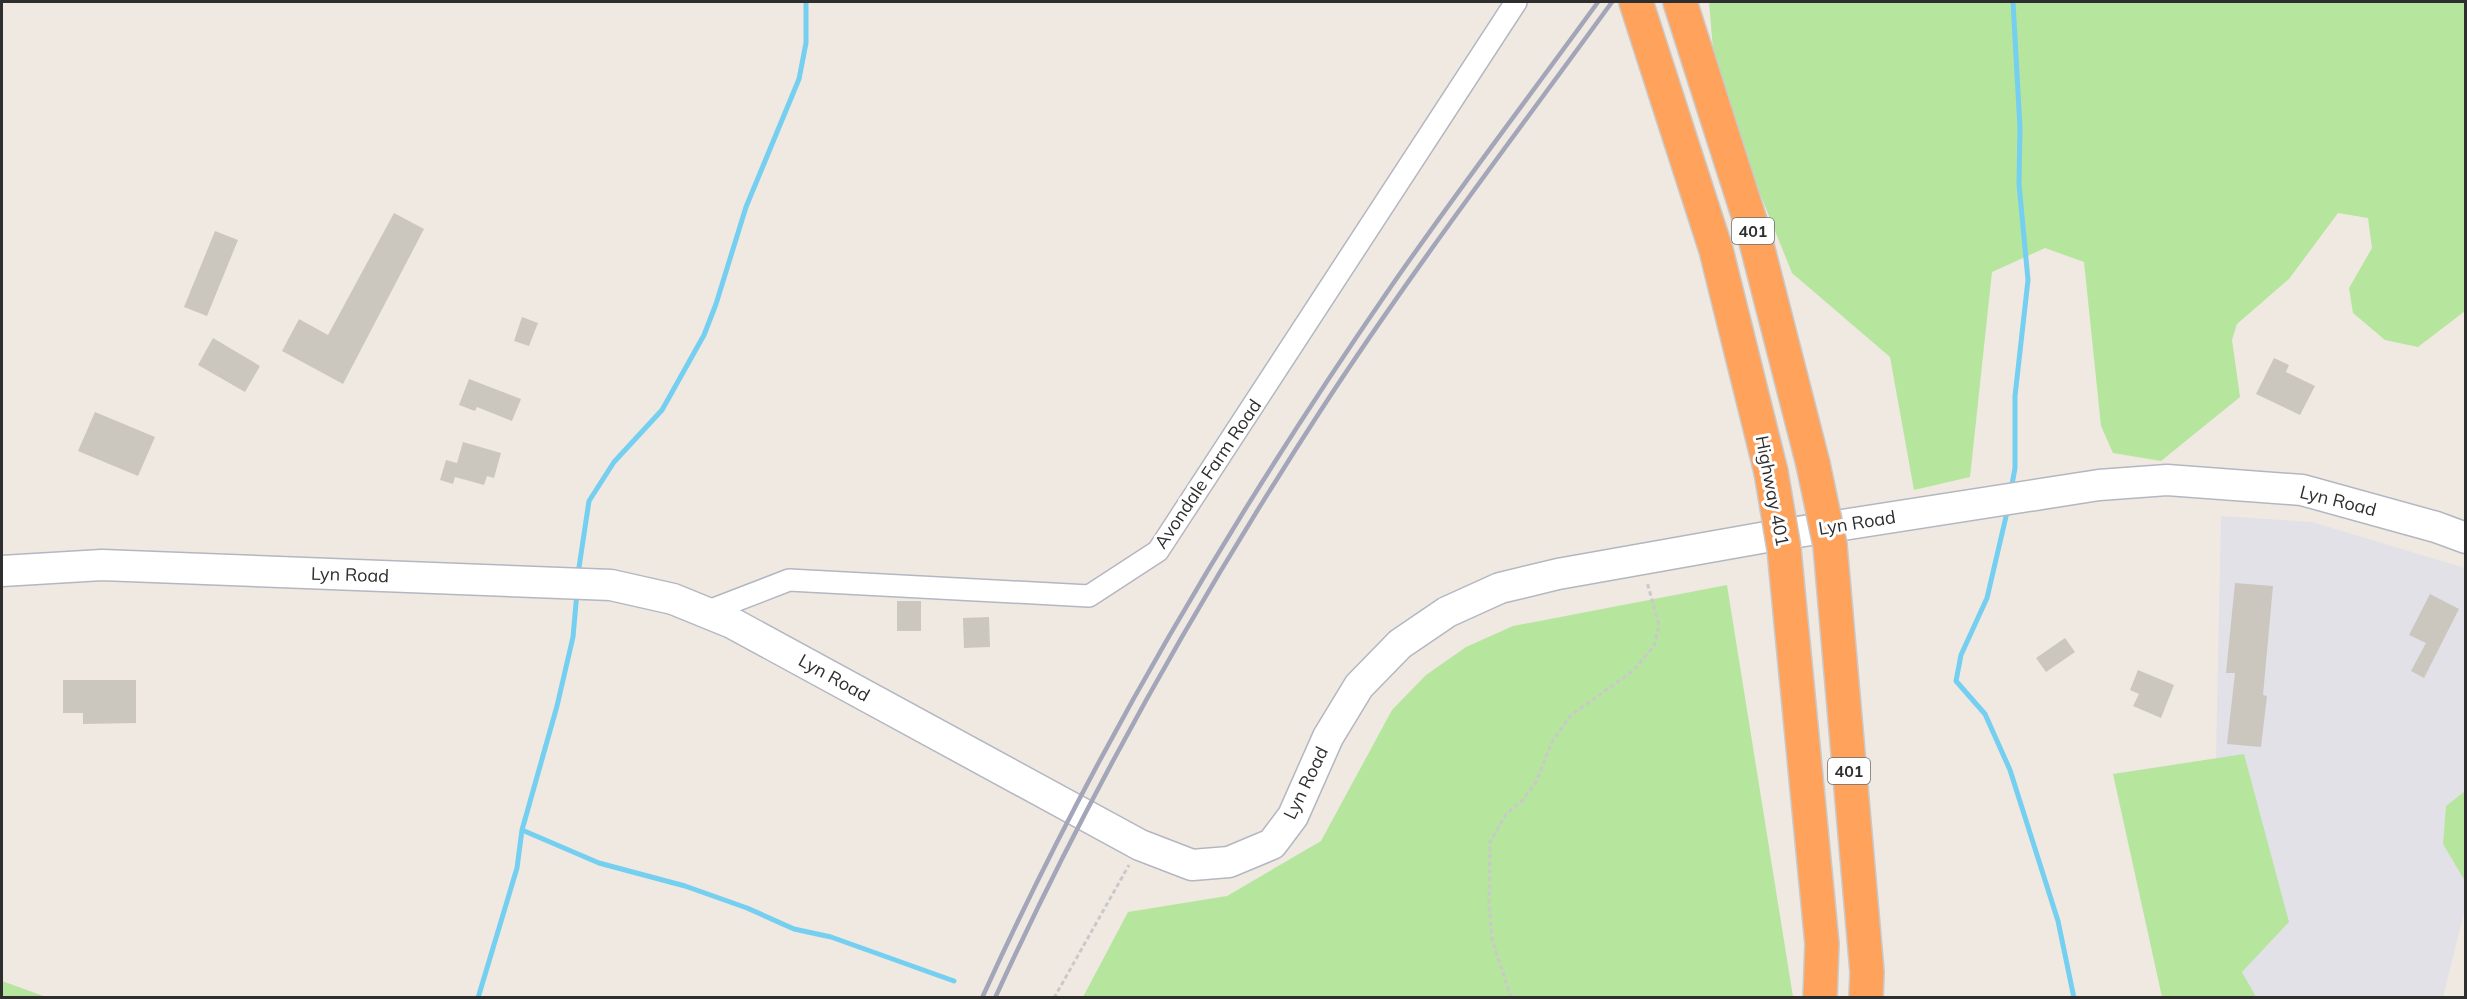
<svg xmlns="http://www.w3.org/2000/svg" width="2467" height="999" viewBox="0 0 2467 999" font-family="Mulish,sans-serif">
	<rect width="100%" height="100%" fill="#efe9e1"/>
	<path fill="#e3e1e8" d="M2221,516L2312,522L2465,568V909L2443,997L2211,998Z"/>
	<path fill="#b6e59e" d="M1709,2H2465V311L2418,347L2385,340L2353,313L2349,288L2372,248L2368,218L2338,213L2289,279L2237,324L2232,340L2240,397L2161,461L2113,453L2101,426L2084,262L2045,248L1992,272L1970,477L1914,490L1890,357L1792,273L1716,85Z
		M1727,585L1793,997H1083L1128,912L1227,896L1321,841L1392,710L1426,675L1466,647L1513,626Z
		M2244,754L2289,922L2242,972L2256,997H2162L2113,774Z
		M2465,791V881L2443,844L2446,806Z
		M2,981L46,997H2Z"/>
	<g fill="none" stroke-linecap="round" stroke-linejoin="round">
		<path stroke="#75cff0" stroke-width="5" d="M2011,490L2015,468V396L2028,280L2019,184L2020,128L2013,2
			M2008,508L1987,598L1961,655L1956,681L1985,714L2010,770L2058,921L2074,998
			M578,574L589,501L614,462L662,410L704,335L716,304L746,207L799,79L806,43V2
			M522,830L599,863L685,886L747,908L794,929L831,937L954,981
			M478,998L517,868L522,830L557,706L573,637L577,592"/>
	</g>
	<path fill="#cbc7bf" d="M394,213L424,229L343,384L282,351L299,319L328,335Z
		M215,231L238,240L207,316L184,307Z
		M522,317L538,323L529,346L514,341Z
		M213,338L260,366L245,392L198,365Z
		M2274,358L2289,365L2286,372L2315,386L2300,415L2256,394Z
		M469,379L521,399L512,421L477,407L475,411L459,405Z
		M95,412L155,437L138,476L78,451Z
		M463,442L501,453L494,478L487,476L484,485L455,477L453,484L440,480L446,460L457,463Z
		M2235,583L2273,586L2263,695L2267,696L2261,747L2227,744L2235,673H2226Z
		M2430,594L2459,609L2424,678L2411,671L2426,643L2409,635Z
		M897,601H921V631H897Z
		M989,617L990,647L964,648L963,618Z
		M2065,638L2075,652L2046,672L2036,658Z
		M2138,670L2174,685L2161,718L2133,706L2139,694L2130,690Z
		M63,680H136V723L83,724V713H63Z"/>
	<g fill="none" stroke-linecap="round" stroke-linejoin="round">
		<defs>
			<path id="street" d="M706,612L789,580L1089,596L1158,551L1516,2"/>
			<path id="secondary" d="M2,571L102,565L611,585L673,599L732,623L1140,845L1192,865L1229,862L1272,844L1293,816L1328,737L1359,686L1400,644L1447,612L1500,588L1558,574L1772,536L2099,485L2167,480L2302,490L2436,527L2466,538"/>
			<path id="highway" d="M1636,2L1716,250L1771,472
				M1680,2L1753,230L1813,464
				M1830,545L1867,972L1866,998
				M1784,549L1822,944L1820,998"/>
		</defs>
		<use href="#street" stroke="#b4b7c1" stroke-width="24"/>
		<use href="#secondary" stroke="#b4b7c1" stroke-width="33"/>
		<use href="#highway" stroke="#c9c9c9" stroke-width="36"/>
		<path stroke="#c9c9c9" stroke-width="3" stroke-dasharray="4.5 3" stroke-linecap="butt" d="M1054,998L1129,865
			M1511,998L1492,939L1489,907L1490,842L1506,814L1523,800L1536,782L1552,742L1571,715L1633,671L1654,646L1659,625L1647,582"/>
		<use href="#street" stroke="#fff" stroke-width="21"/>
		<use href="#secondary" stroke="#fff" stroke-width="30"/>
		<use href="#highway" stroke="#ffa35c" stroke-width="33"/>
		<path stroke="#a3a6b8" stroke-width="4.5" d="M982,998C1095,749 1235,513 1390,288C1457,191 1529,97 1598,2
			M995,998C1089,793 1199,598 1321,410C1412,270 1514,137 1612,2"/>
		<defs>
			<path id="highway-bridge" d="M1813,464L1830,545
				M1771,472L1784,549"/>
		</defs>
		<use href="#highway-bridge" stroke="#c9c9c9" stroke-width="36" stroke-linecap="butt"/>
		<use href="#highway-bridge" stroke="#ffa35c" stroke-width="33"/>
	</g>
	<g text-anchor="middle" stroke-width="6" stroke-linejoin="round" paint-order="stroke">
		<g fill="#fff" stroke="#6d6d6d" stroke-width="1.5">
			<rect x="1732" y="218" width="42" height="26" rx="4.5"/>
			<rect x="1828" y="758" width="42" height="26" rx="4.5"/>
		</g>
		<g font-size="16" font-weight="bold" fill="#2e2e2e">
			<text x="1753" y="237">401</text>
			<text x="1849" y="777">401</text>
		</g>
		<g font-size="18" fill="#2e2e2e" stroke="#fff">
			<text transform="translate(1208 474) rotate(-56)" y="6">Avondale Farm Road</text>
			<text transform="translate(1772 491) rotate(79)" y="6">Highway 401</text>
			<text transform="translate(2338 501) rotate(14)" y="6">Lyn Road</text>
			<text transform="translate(1857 523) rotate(-9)" y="6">Lyn Road</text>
			<text transform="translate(350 575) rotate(2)" y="6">Lyn Road</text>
			<text transform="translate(834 678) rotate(29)" y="6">Lyn Road</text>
			<text transform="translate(1306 783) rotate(-64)" y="6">Lyn Road</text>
		</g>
	</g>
	<rect width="2467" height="999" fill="none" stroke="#2e2e2e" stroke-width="6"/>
</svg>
